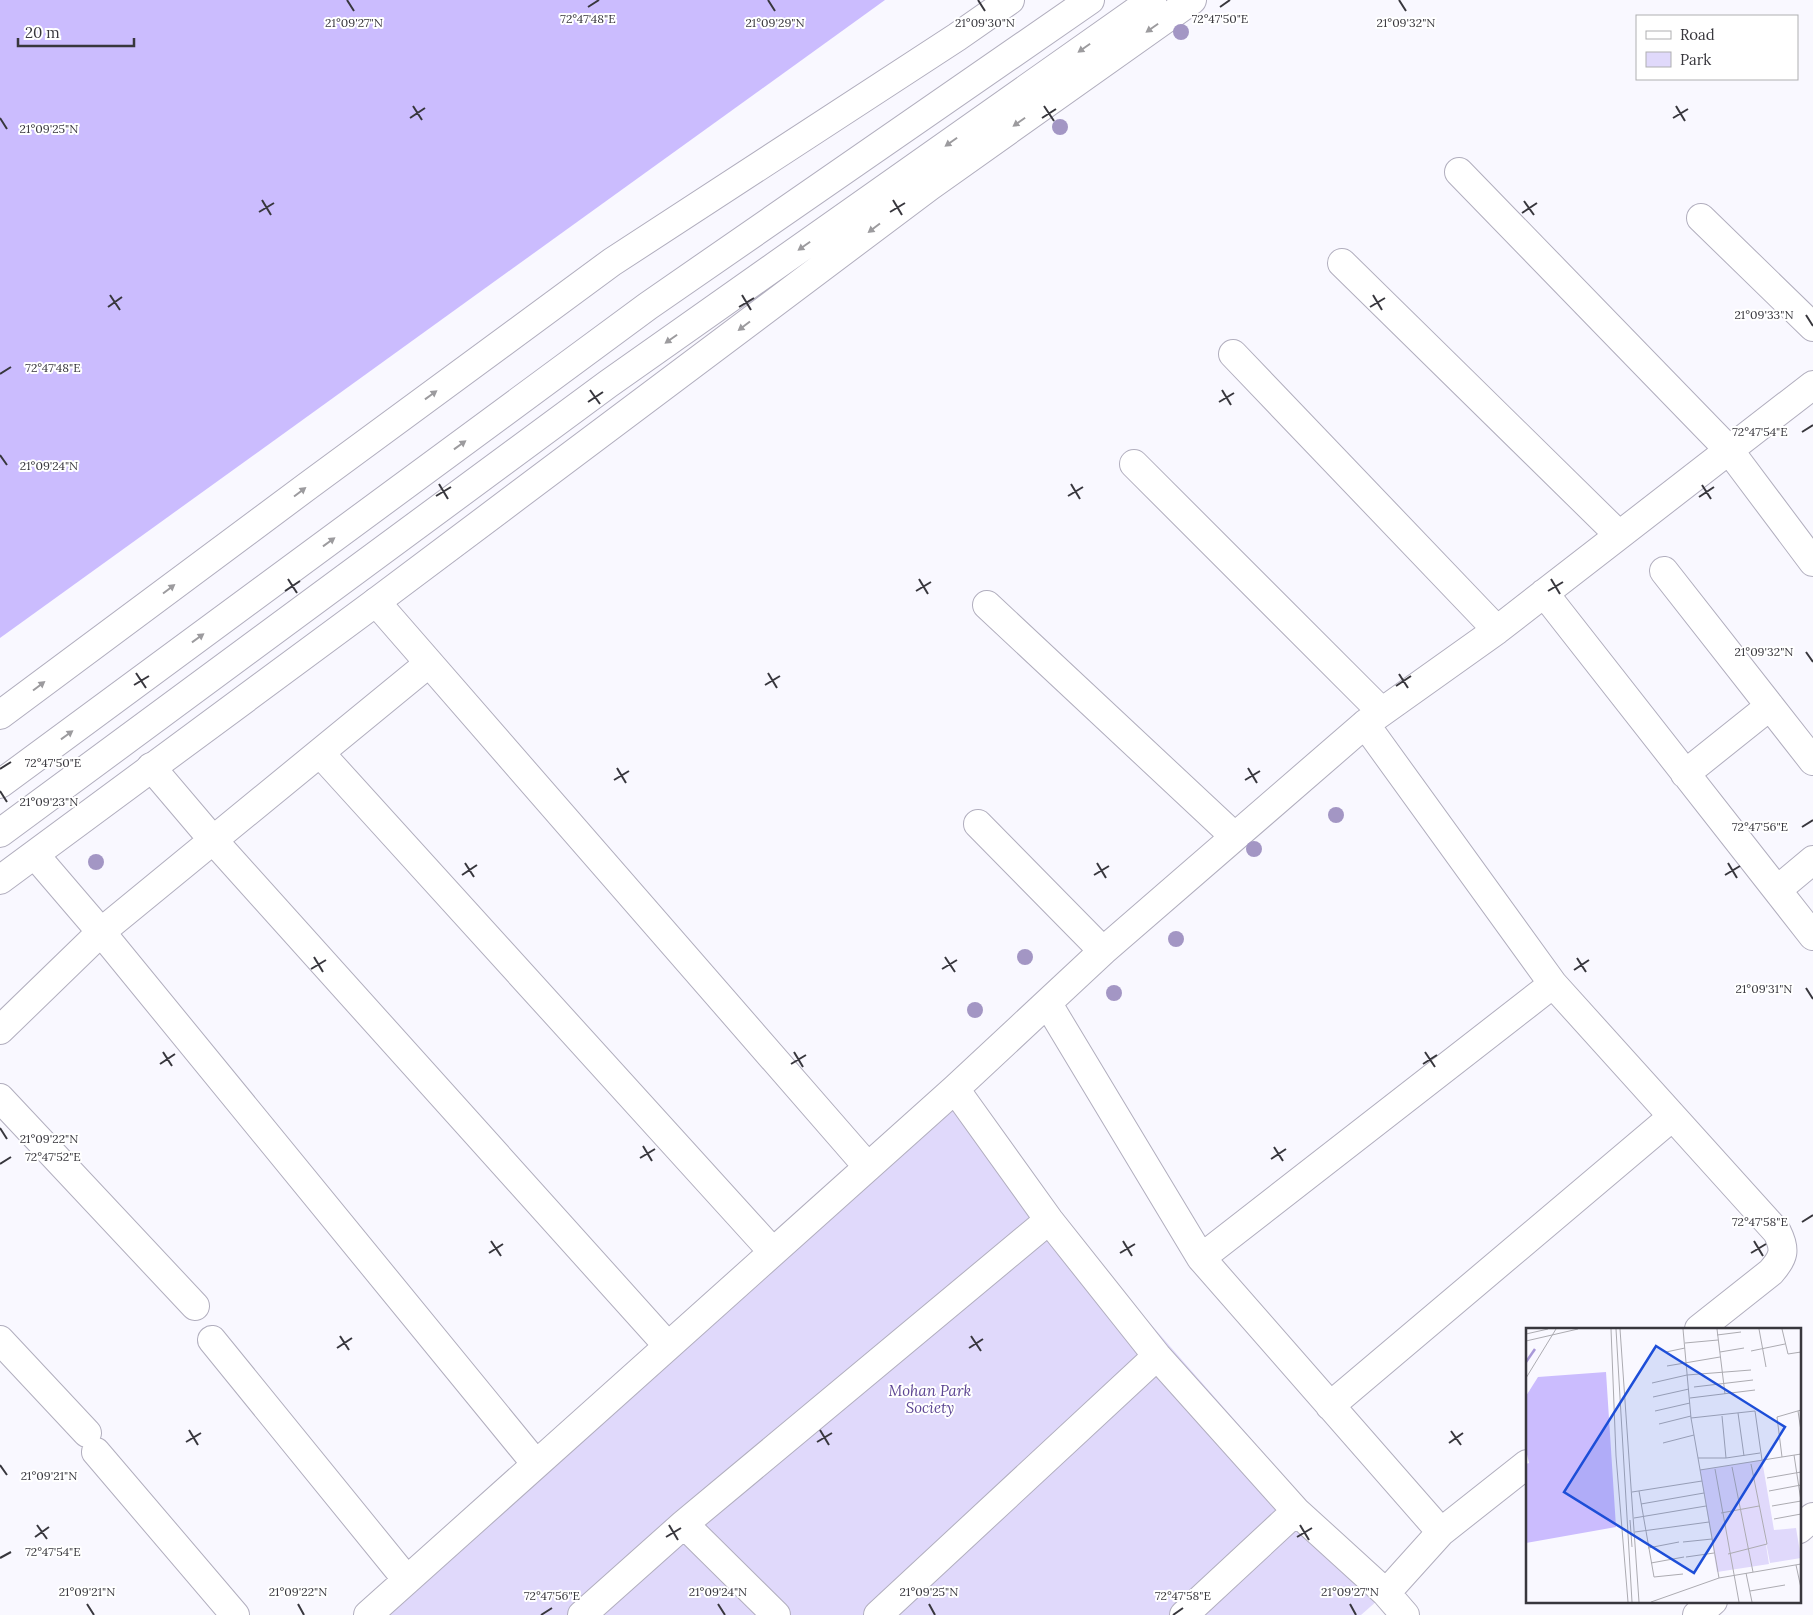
<svg xmlns="http://www.w3.org/2000/svg" width="1813" height="1615" viewBox="0 0 1813 1615" font-family="Lora,serif">
	<rect width="100%" height="100%" fill="#f9f8ff"/>
	<path fill="#e0d9fb" d="M950,1095L1386,1593L1361,1615H358Z"/>
	<path fill="#cbbcfe" d="M0,0H885L0,638Z"/>
	<g fill="none" stroke-linecap="round" stroke-linejoin="round">
		<defs>
			<path id="minor" d="M1459,172L1729,450L1813,562
				M1701,218L1813,327
				M1342,263L1619,535
				M1233,354L1497,630
				M1134,464L1382,712
				M1664,571L1813,761
				M1544,593L1813,936
				M376,602L868,1167
				M987,605L1234,836
				M1365,724L1553,984L1777,1232C1786,1250 1784,1257 1771,1272L1699,1329
				M320,753L773,1252
				M151,767L213,840L668,1346
				M1685,774L1770,706
				M978,824L1103,951
				M35,855L101,932L536,1464
				M1777,890L1813,860
				M1048,1004L1201,1258L1441,1532
				M0,1030L101,932L428,664
				M955,1089L1049,1220L1157,1356L1296,1511L1386,1593L1405,1615
				M0,1098L195,1306
				M1201,1258L1553,984
				M0,1340L87,1433
				M212,1340L407,1580
				M1330,1406L1672,1117
				M96,1452L235,1615
				M684,1524L776,1615
				M1799,1529L1813,1517
				M1386,1593L1441,1532L1527,1464
				M368,1615L955,1089L1103,951L1365,724L1497,630L1813,385
				M582,1615L684,1524L1049,1220
				M878,1615L1157,1356
				M1184,1615L1296,1511
				M1697,1615L1713,1601"/>
			<path id="major" d="M0,715L309,485L612,262L957,37L1010,0
				M0,784L648,306L1090,0
				M0,833L608,384L1152,0
				M0,880L376,602L930,186L1192,0"/>
		</defs>
		<use href="#minor" stroke="#b1aebe" stroke-width="30"/>
		<use href="#major" stroke="#b1aebe" stroke-width="30"/>
		<use href="#minor" stroke="#fff" stroke-width="28"/>
		<use href="#major" stroke="#fff" stroke-width="28"/>
	</g>
	<g fill="#a396c4">
		<circle cx="1181" cy="32" r="8"/>
		<circle cx="1060" cy="127" r="8"/>
		<circle cx="1336" cy="815" r="8"/>
		<circle cx="1254" cy="849" r="8"/>
		<circle cx="96" cy="862" r="8"/>
		<circle cx="1176" cy="939" r="8"/>
		<circle cx="1025" cy="957" r="8"/>
		<circle cx="1114" cy="993" r="8"/>
		<circle cx="975" cy="1010" r="8"/>
	</g>
	<defs><path id="oneway-solid" d="M-6-.8H1V-3.2L6.5 0L1 3.2V.8H-6Z" transform="scale(1.25)"/></defs>
	<g fill="#9c9b9e">
		<use href="#oneway-solid" transform="translate(1152 28) rotate(145)"/>
		<use href="#oneway-solid" transform="translate(1084 48) rotate(145)"/>
		<use href="#oneway-solid" transform="translate(1019 122) rotate(145)"/>
		<use href="#oneway-solid" transform="translate(951 142) rotate(145)"/>
		<use href="#oneway-solid" transform="translate(874 228) rotate(143)"/>
		<use href="#oneway-solid" transform="translate(804 246) rotate(145)"/>
		<use href="#oneway-solid" transform="translate(744 326) rotate(143)"/>
		<use href="#oneway-solid" transform="translate(671 339) rotate(145)"/>
		<use href="#oneway-solid" transform="translate(431 395) rotate(-36)"/>
		<use href="#oneway-solid" transform="translate(460 445) rotate(-36)"/>
		<use href="#oneway-solid" transform="translate(300 492) rotate(-37)"/>
		<use href="#oneway-solid" transform="translate(329 542) rotate(-36)"/>
		<use href="#oneway-solid" transform="translate(169 589) rotate(-37)"/>
		<use href="#oneway-solid" transform="translate(198 638) rotate(-36)"/>
		<use href="#oneway-solid" transform="translate(39 686) rotate(-37)"/>
		<use href="#oneway-solid" transform="translate(67 735) rotate(-36)"/>
	</g>
	<path fill="none" stroke="#38373d" stroke-width="2" d="M347,0L354,11M768,0L775,11M978,0L985,11M1399,0L1406,11M588,7L599,0M1220,7L1230,0M413,106L422,120M1044,106L1054,121M1676,106L1685,121M0,118L7,129M410,118L425,108M1042,118L1056,109M1673,118L1688,109M262,200L271,215M893,200L902,215M1524,201L1534,215M259,212L274,203M890,212L905,203M1522,213L1537,203M110,295L120,310M742,295L751,310M1373,295L1382,310M108,307L122,297M739,307L754,298M1370,307L1385,298M1806,315L1813,326M0,374L11,367M590,390L600,404M1222,390L1231,405M588,402L603,392M1219,402L1234,393M1802,432L1813,425M0,455L7,465M439,484L448,499M1071,484L1080,499M1702,485L1711,499M436,496L451,487M1068,496L1083,487M1699,497L1714,487M288,579L297,593M919,579L928,594M1551,579L1560,594M285,591L300,581M916,591L931,582M1548,591L1563,582M1806,652L1813,662M136,673L146,688M768,673L777,688M1399,674L1408,688M134,685L149,676M765,685L780,676M1396,686L1411,676M617,768L626,783M1248,768L1257,783M0,769L11,762M614,780L629,771M1245,780L1260,771M0,791L7,802M1802,827L1813,820M465,863L474,877M1097,863L1106,878M1728,863L1737,878M462,875L477,865M1094,875L1109,866M1725,875L1740,866M314,957L323,972M945,957L955,972M1577,958L1586,972M311,969L326,960M942,969L957,960M1574,970L1589,960M1806,988L1813,999M163,1052L172,1066M794,1052L803,1067M1425,1052L1435,1067M160,1064L175,1054M791,1064L806,1055M1423,1064L1437,1055M0,1128L7,1139M643,1146L652,1161M1274,1147L1283,1161M640,1158L655,1149M1271,1159L1286,1149M0,1164L11,1157M1802,1222L1813,1215M491,1241L501,1256M1123,1241L1132,1256M1754,1241L1763,1256M489,1253L503,1244M1120,1253L1135,1244M1751,1253L1766,1244M340,1336L349,1350M971,1336L981,1351M337,1348L352,1338M969,1348L983,1339M189,1430L198,1445M820,1430L829,1445M1451,1431L1461,1445M186,1442L201,1433M817,1442L832,1433M1449,1443L1463,1433M0,1465L7,1475M37,1525L47,1539M669,1525L678,1540M1300,1525L1309,1540M35,1537L49,1527M666,1537L681,1528M1297,1537L1312,1528M0,1558L11,1552M87,1604L94,1615M298,1604L304,1615M718,1604L725,1615M929,1604L935,1615M1350,1604L1356,1615M541,1615L552,1608M1173,1615L1183,1608"/>
	<g text-anchor="middle" stroke-width="4" stroke-linejoin="round" paint-order="stroke">
		<g font-size="15" font-style="italic" fill="#5d4693" stroke="#fff">
			<text x="930" y="1396">Mohan Park<tspan x="930" dy="17">Society</tspan></text>
		</g>
	</g>
	<g transform="translate(1526 1328)">
		<rect width="275" height="275" fill="#f9f8ff"/>
		<path d="M236,132L248,202L270,200L275,230L244,235L238,204L243,236L191,244L174,142Z" fill="#e0d9fb"/>
		<path d="M80,44L90,199L0,215V136L3,135L0,122V68L12,49Z" fill="#cbbcfe"/>
		<path fill="none" stroke="#a898d8" stroke-width="2.5" d="M0,34L9,21"/>
		<path fill="none" stroke="#acabb1" stroke-width="1" d="M85,1L90,128L102,274M90,1L106,274M94,1L113,274M157,1L165,90L193,250M191,1L199,66M233,1L240,39M256,1L262,26L275,24M0,6L22,1M191,7L215,4M0,13L52,1M159,15L192,12M225,23L259,16M140,24L159,20M194,24L218,20M141,38L194,29M0,50L30,1M126,55L161,47L225,42M168,59L227,52M127,69L163,61M164,70L229,62M129,83L164,75M272,83L275,103M212,85L218,128M196,88L200,130M165,90L229,83L236,132M133,96L165,88M137,115L168,107M268,127L275,173M256,129L251,89L275,82M172,130H200L234,125M206,139L227,244M189,141L213,274M174,142L275,126M241,150L275,144M113,163L128,249L157,246M243,163L275,157M106,164L176,153M115,176L178,165M246,178L275,173M195,185L233,178M108,190L180,178M248,191L275,186M104,192L106,219M109,204L183,194M157,214L186,211M122,220L153,214M202,226L241,216L225,136M160,229L188,225M125,235L158,229M270,237L275,260M220,245L226,274M224,263L259,257M125,274L193,250L275,236"/>
		<path fill="#1d4ed8" fill-opacity="0.15" stroke="#1d4ed8" stroke-width="2.5" d="M130,18L259,99L168,245L38,164Z"/>
		<rect width="275" height="275" fill="none" stroke="#38373d" stroke-width="2.5"/>
	</g>
	<g font-size="12" text-anchor="middle" fill="#38373d" stroke="#fff" stroke-width="4" stroke-linejoin="round" paint-order="stroke">
		<text x="588" y="23">72°47'48"E</text>
		<text x="1220" y="23">72°47'50"E</text>
		<text x="1406" y="27">21°09'32"N</text>
		<text x="354" y="27">21°09'27"N</text>
		<text x="775" y="27">21°09'29"N</text>
		<text x="985" y="27">21°09'30"N</text>
		<text x="49" y="133">21°09'25"N</text>
		<text x="1764" y="319">21°09'33"N</text>
		<text x="53" y="372">72°47'48"E</text>
		<text x="1760" y="436">72°47'54"E</text>
		<text x="49" y="470">21°09'24"N</text>
		<text x="1764" y="656">21°09'32"N</text>
		<text x="53" y="767">72°47'50"E</text>
		<text x="49" y="806">21°09'23"N</text>
		<text x="1760" y="831">72°47'56"E</text>
		<text x="1764" y="993">21°09'31"N</text>
		<text x="49" y="1143">21°09'22"N</text>
		<text x="53" y="1161">72°47'52"E</text>
		<text x="1760" y="1226">72°47'58"E</text>
		<text x="49" y="1480">21°09'21"N</text>
		<text x="53" y="1556">72°47'54"E</text>
		<text x="87" y="1596">21°09'21"N</text>
		<text x="298" y="1596">21°09'22"N</text>
		<text x="718" y="1596">21°09'24"N</text>
		<text x="929" y="1596">21°09'25"N</text>
		<text x="1350" y="1596">21°09'27"N</text>
		<text x="552" y="1600">72°47'56"E</text>
		<text x="1183" y="1600">72°47'58"E</text>
	</g>
	<rect x="1636" y="15" width="162" height="65" fill="#ffffff" stroke="#afafb1"/>
	<rect x="1646" y="31" width="25" height="8" fill="#ffffff" stroke="#afafb1"/>
	<text x="1680" y="40" font-size="15" fill="#38373d">Road</text>
	<rect x="1646" y="52" width="25" height="15" fill="#e0d9fb" stroke="#afafb1"/>
	<text x="1680" y="65" font-size="15" fill="#38373d">Park</text>
	<path d="M18 38v8h116v-8" fill="none" stroke="#38373d" stroke-width="2.5"/>
	<text x="25" y="38" font-size="15" fill="#38373d" stroke="#ffffff" stroke-width="4" paint-order="stroke">20 m</text>
</svg>
